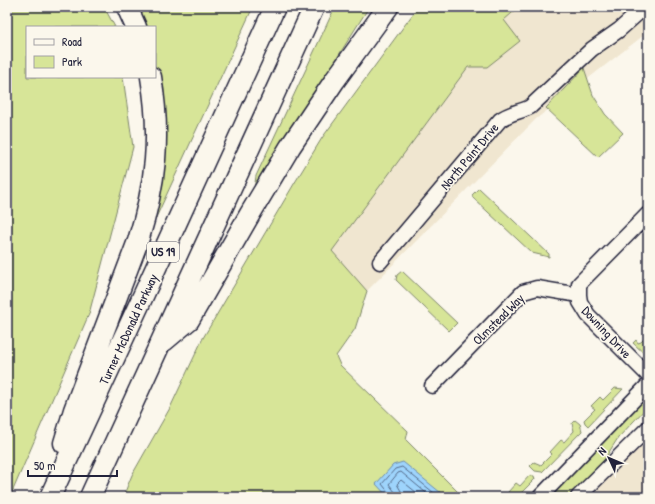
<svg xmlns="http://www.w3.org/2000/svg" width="655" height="504" viewBox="0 0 655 504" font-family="'Patrick Hand',sans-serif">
	<rect width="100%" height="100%" fill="#fbf7ec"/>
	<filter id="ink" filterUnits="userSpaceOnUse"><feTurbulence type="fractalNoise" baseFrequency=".025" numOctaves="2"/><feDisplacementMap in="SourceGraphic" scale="8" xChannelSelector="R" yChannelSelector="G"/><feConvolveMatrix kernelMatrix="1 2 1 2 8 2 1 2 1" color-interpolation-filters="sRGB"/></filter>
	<g filter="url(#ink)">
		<path fill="#f0e6d0" d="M444,7H648V32L536,119L367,291L287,238Z
			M648,433V497H577Z"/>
		<path fill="#d7e598" stroke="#7c846a" d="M7,7H104L115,27H27V77H123L133,147L89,314L10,497H7Z
			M134,7H253L154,222L150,220L155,74V27H143Z
			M335,7H369L254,190L256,176Z
			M418,7H519L504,20L520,41L487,67H468L332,251L367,291L355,329L336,356L340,365L408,431L406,440L463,497H123L132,475L170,408L203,338L294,184L322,138Z
			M584,68L593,95L605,114L623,133L598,157L546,108Z
			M479,188L549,254V257L532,253L473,198L472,195Z
			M402,271L457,323L449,331L396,280L397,275Z
			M648,335V357L633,343L636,340L638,343L641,342Z
			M615,388L623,389L588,426L585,423L584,420L595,409L591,406L600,397L603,400Z
			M648,395V406L618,438L604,460L569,497H550Z
			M575,420L580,424L582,431L542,472L535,471L530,466L534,462L541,465L552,454L550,452L561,440L564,442L574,431L572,423Z
			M530,475L534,476L535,479L517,497H510L511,495L508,492L516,483L520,486Z"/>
		<path fill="#9ed4fc" stroke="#6c8daf" d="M403,462L446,497H388L376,484L393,465Z"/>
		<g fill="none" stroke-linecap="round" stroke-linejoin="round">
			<path stroke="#546988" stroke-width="1" d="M390,497V494L382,484L395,469L402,467L439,497
				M395,497V492L389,484L398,473L401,472L431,497
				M401,497V491L397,484L401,480L422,497"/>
			<defs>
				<path id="minor" d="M648,214L579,284V295L580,302L588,315L648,375
					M380,262L500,120C509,113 520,112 530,107L592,49L619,30L645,7
					M432,386L523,292L537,288L579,295
					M540,497L648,385
					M578,497L648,428"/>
				<path id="highway" d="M127,7L136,27
					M164,341L189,320L250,214L290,147L335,80L388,7
					M64,443L74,410L138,241C156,184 161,136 151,77
					M50,497L138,307L275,7
					M90,497L314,7"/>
			</defs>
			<use href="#minor" stroke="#22223b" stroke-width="17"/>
			<use href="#highway" stroke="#22223b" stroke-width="23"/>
			<use href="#minor" stroke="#fbf7ec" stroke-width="14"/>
			<use href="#highway" stroke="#fbf7ec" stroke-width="20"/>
		</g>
	</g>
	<g text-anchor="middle" stroke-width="3.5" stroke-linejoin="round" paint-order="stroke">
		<rect fill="#fbf7ec" stroke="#636270" stroke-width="1" x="147" y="242" width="32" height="20" rx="3"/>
		<g font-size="12" font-weight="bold" fill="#22223b">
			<text x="163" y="256">US 19</text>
		</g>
		<g font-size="13" fill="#22223b" stroke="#fbf7ec">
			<text transform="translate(469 156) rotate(-50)" y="5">North Point Drive</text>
			<text transform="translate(498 319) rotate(-45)" y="5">Olmstead Way</text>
			<text transform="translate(128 329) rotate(-65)" y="5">Turner McDonald Parkway</text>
			<text transform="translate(607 332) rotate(47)" y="5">Downing Drive</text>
		</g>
	</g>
	<rect width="655" height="504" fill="none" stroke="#fbf7ec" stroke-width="24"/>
	<rect x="12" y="12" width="631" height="480" fill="none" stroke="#22223b" stroke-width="1.5" filter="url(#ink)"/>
	<rect x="26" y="26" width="130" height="52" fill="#fbf7ec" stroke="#a4a2a5"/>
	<rect x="34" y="39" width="20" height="6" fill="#fbf7ec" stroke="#a4a2a5"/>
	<text x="62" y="46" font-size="12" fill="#22223b">Road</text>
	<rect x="34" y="56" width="20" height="12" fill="#d7e598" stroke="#a4a2a5"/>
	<text x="62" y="66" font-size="12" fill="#22223b">Park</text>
	<g transform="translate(609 458) rotate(314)" stroke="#fbf7ec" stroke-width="3" paint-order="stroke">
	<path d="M0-3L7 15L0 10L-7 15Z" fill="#22223b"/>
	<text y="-6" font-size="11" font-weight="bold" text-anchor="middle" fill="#22223b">N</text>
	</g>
	<path d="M28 470v6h89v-6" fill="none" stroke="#22223b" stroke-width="2"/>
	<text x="34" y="470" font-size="12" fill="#22223b" stroke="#fbf7ec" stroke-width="3" paint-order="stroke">50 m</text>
</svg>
